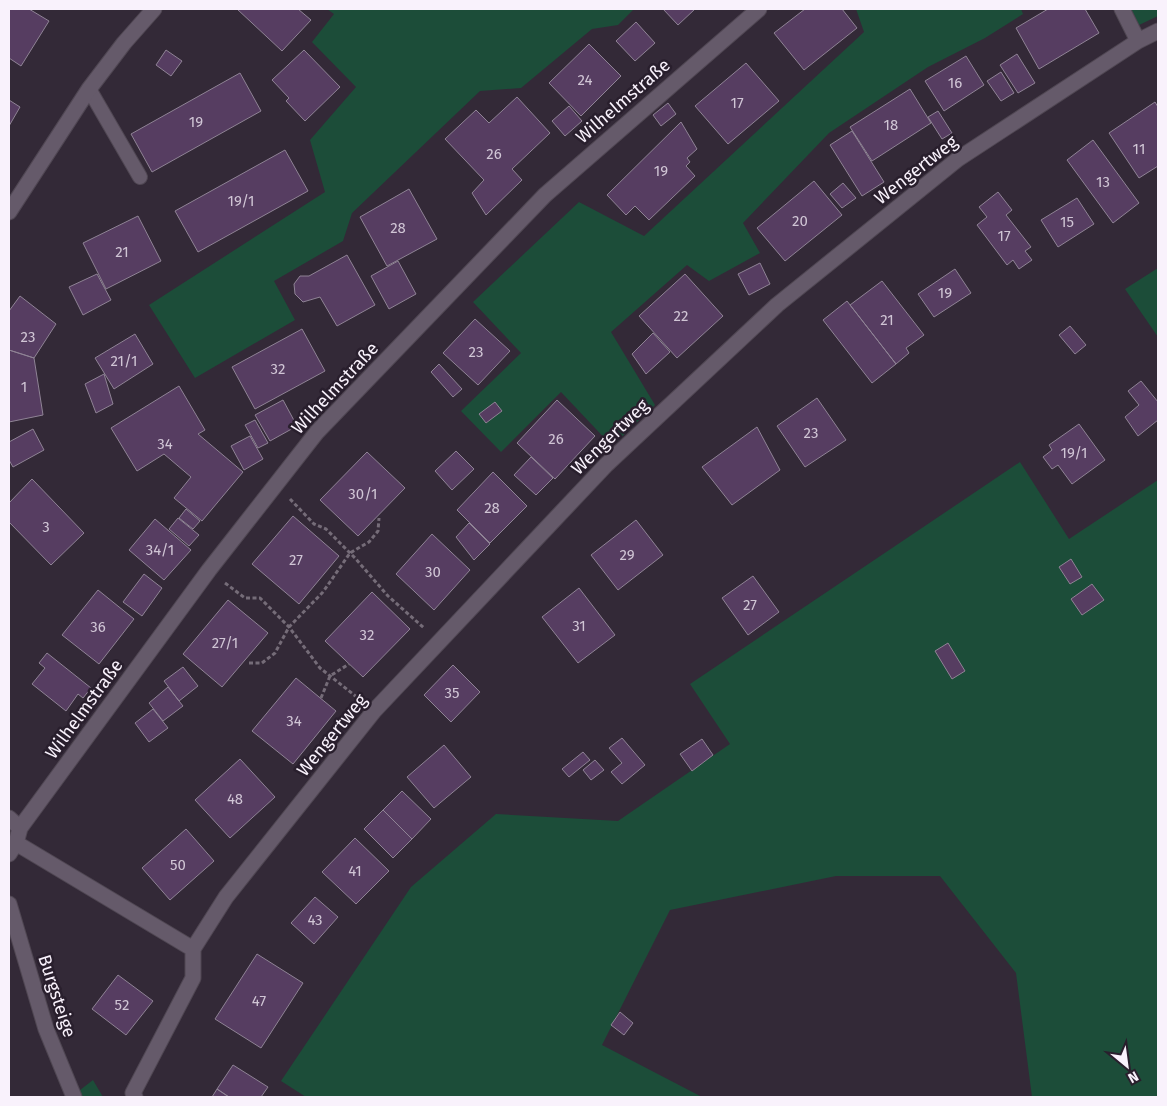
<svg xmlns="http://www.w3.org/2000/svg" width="1167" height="1106" viewBox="0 0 1167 1106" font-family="'Fira Sans',sans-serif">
	<rect width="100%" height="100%" fill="#332937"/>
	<path fill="#1c4d39" d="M327,9H634L618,25L592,29L521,88L480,91L352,213L343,241L274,281L295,320L195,378L149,305L325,192L310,140L356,87L312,42L334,14Z
		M856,9H1021L1023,14L985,38L928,67L829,133L743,223L760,253L709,281L687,265L611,332L655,405L612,446L561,392L501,452L461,411L521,353L473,302L579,202L644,236L864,32Z
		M1131,9H1158V16L1139,25Z
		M1158,268V337L1125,289Z
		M1020,462L1069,539L1158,480V1097H1032L1016,973L940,876H836L670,910L602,1045L702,1097H306L281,1081L411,887L496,814L618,821L730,744L690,684Z
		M93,1080L103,1097H71Z"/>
	<path fill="#563d61" stroke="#8f8395" d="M9,9H29L49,21L21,66L9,58Z
		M237,9H298L311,20L282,51Z
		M663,9H695L678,25Z
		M805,9H842L857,28L804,70L774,33Z
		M1048,9H1085L1099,33L1039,69L1016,28Z
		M636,22L655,43L635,61L616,41Z
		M589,44L621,76L581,116L549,83Z
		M166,50L182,61L171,76L156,65Z
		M304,50L340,87L305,121L286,101L289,98L272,80Z
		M1017,54L1035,83L1018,93L1000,65Z
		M966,56L984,85L944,111L925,81Z
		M746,63L779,101L728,144L695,106Z
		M1001,72L1014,93L1001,101L987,81Z
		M240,73L261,111L152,172L131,134Z
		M910,89L931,123L872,161L850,127Z
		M517,97L550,133L512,169L522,180L486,215L472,193L484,180L445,139L476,110L489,123Z
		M9,100L20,107L9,126Z
		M1155,102L1158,107V166L1139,178L1109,133Z
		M668,103L676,114L661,126L653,115Z
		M569,106L582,121L565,136L552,121Z
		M938,111L952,133L942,139L928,117Z
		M681,122L697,149L687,158L690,162L686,166L695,176L649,220L635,206L626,215L607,195Z
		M852,131L884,182L862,196L830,145Z
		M1093,140L1139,203L1113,223L1067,160Z
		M285,150L308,191L198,252L175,211Z
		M814,181L842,215L785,261L757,228Z
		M843,183L856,198L842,208L830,194Z
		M409,189L437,239L387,266L360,217Z
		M998,192L1012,210L1006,215L1031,247L1025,251L1032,260L1019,269L1013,260L1007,265L977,225L987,217L979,207Z
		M1077,198L1094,224L1058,247L1041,220Z
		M138,216L161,261L106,289L83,243Z
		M347,255L375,305L337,326L320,297L303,302L295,294L294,284L300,276H309Z
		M398,261L416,294L389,309L371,276Z
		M760,263L770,284L749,295L738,274Z
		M955,269L971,293L934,317L918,294Z
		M97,274L111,300L83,315L69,287Z
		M685,274L723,316L677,358L639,316Z
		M882,281L924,335L906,348L909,353L896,364L850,305Z
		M20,296L56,324L34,358L9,350V311Z
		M847,301L896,364L872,383L823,320Z
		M475,319L510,351L478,385L443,353Z
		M1070,326L1086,345L1075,354L1059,335Z
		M302,329L325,371L255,409L232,367Z
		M653,333L670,352L646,374L632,354Z
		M135,334L153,364L114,389L95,358Z
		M9,350L34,358L43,415L9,422Z
		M439,364L462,389L453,397L431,372Z
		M104,374L113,404L96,413L85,384Z
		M1141,381L1158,402V420L1138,436L1125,417L1139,405L1128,391Z
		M179,386L205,430L198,434L243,472L202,521L174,498L191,477L164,454L137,471L111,428Z
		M817,398L846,440L805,467L777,426Z
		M283,400L297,426L270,441L255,415Z
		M557,400L595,436L555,479L517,443Z
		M495,402L502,411L486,423L479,414Z
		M255,420L268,443L258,448L245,425Z
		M1079,424L1105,460L1072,484L1058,465L1052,469L1043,457L1052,450L1049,445Z
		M757,427L780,470L732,505L702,467Z
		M33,429L44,450L13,467L9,460V442Z
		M250,436L263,459L244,470L231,446Z
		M456,451L474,469L452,490L435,471Z
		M367,452L405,488L358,536L320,500Z
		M531,457L553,478L536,495L514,475Z
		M493,472L527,506L490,543L457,510Z
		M32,479L84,533L51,565L9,522V503Z
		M186,509L200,521L193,529L179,518Z
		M293,516L339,556L299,604L252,564Z
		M178,518L199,535L189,546L169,529Z
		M155,519L191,550L164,580L129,550Z
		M636,520L663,555L618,590L591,555Z
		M469,523L490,544L474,560L456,537Z
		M432,534L470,570L434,610L396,574Z
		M1071,559L1082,577L1070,584L1059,567Z
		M144,574L162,588L142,616L123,602Z
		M753,576L779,612L748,635L722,598Z
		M1092,584L1104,600L1082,615L1071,599Z
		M579,588L615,635L578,663L542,617Z
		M98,590L134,619L99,664L62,635Z
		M372,592L410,629L363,677L325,641Z
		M228,600L268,633L222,687L183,654Z
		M948,643L965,671L952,679L935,651Z
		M47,653L91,688L83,698L78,694L66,711L32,684L45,668L39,663Z
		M453,665L480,692L451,722L424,695Z
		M183,667L198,686L179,701L164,681Z
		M296,678L336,711L293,764L252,731Z
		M168,687L183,706L163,721L149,703Z
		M153,709L168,728L149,742L135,723Z
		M622,738L645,765L622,784L611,772L622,763L609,748Z
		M702,739L713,755L692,771L680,754Z
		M444,745L471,777L434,808L407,777Z
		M583,752L590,760L569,777L562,769Z
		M240,759L275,797L230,838L195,800Z
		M595,760L604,770L591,780L583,770Z
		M402,791L431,819L412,839L383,810Z
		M383,810L412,839L393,858L364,829Z
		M186,829L214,861L170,900L142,868Z
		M355,838L389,871L356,904L322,872Z
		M315,897L338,917L314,944L291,923Z
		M257,954L303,983L261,1048L215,1019Z
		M118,975L153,1001L126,1035L92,1009Z
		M620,1012L633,1023L624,1035L611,1025Z
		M233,1065L268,1087L261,1097H229L217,1089Z
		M217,1089L229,1097H212Z"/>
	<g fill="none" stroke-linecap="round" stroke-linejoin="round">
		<defs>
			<path id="service" d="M89,89L140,177"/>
			<path id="minor" d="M1122,9L1138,41
				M9,818L20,828
				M16,843L193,949
				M9,854L16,843L20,828L209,570L317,432L545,195L759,9
				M9,904L46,1029L74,1097
				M135,1097L133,1093L193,978V949L226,897L374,711L606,465L777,305L958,159L1138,41L1158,31"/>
			<path id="secondary" d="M9,212L89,89L124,43L154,9"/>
		</defs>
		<use href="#service" stroke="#504753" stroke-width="16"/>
		<use href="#minor" stroke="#504753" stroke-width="17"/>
		<use href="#secondary" stroke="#504753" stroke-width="17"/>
		<path stroke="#756c78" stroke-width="3" stroke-dasharray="4 2.5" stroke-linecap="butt" d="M290,499L314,524L326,529L355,558L388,596L424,628
			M225,583L245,598H260L289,627L320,668L358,698
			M249,663H262L275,653L289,627L323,592L350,553L369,542L378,531L379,518
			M321,698L330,676L349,664"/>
		<use href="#service" stroke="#655a6a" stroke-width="14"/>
		<use href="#minor" stroke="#655a6a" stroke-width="15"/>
		<use href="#secondary" stroke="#655a6a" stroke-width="15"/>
	</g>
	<g text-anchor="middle" stroke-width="5" stroke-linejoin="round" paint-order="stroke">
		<g font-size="15" fill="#d0c5d5">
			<text x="585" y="85">24</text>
			<text x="955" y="88">16</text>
			<text x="737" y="108">17</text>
			<text x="196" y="127">19</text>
			<text x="891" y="130">18</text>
			<text x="1139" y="154">11</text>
			<text x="494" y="159">26</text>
			<text x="661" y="176">19</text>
			<text x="1103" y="187">13</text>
			<text x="241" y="206">19/1</text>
			<text x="800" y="226">20</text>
			<text x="1067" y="227">15</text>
			<text x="398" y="233">28</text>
			<text x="1004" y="241">17</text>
			<text x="122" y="257">21</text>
			<text x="945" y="298">19</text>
			<text x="681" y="321">22</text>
			<text x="887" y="325">21</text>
			<text x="28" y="342">23</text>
			<text x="476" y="357">23</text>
			<text x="124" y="366">21/1</text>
			<text x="278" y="374">32</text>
			<text x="24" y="392">1</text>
			<text x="811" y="438">23</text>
			<text x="556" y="444">26</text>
			<text x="165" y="449">34</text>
			<text x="1074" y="458">19/1</text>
			<text x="363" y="499">30/1</text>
			<text x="492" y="513">28</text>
			<text x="46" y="532">3</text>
			<text x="160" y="555">34/1</text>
			<text x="627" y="560">29</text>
			<text x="296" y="565">27</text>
			<text x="433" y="577">30</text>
			<text x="750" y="610">27</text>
			<text x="579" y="631">31</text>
			<text x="98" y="632">36</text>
			<text x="367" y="640">32</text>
			<text x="225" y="648">27/1</text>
			<text x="452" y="698">35</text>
			<text x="294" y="726">34</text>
			<text x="235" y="804">48</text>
			<text x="178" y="870">50</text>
			<text x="355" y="876">41</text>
			<text x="315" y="925">43</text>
			<text x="259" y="1006">47</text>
			<text x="122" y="1010">52</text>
		</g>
		<g font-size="18" fill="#f9f2fc" stroke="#291f2d">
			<text transform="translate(623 101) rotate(-41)" y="6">Wilhelmstraße</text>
			<text transform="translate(916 170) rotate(-38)" y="6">Wengertweg</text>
			<text transform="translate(335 388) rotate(-47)" y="6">Wilhelmstraße</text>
			<text transform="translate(610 437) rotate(-44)" y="6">Wengertweg</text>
			<text transform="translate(84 709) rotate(-54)" y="6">Wilhelmstraße</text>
			<text transform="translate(332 735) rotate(-51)" y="6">Wengertweg</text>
			<text transform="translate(57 996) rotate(72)" y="6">Burgsteige</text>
		</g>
	</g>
	<rect width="1167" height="1106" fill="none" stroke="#f9f2fc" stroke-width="20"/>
	<g transform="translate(1127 1066) rotate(151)" stroke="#291f2d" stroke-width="4" paint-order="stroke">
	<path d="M0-4L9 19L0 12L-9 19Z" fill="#f9f2fc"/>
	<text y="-8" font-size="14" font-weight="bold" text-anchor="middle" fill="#f9f2fc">N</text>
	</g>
</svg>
